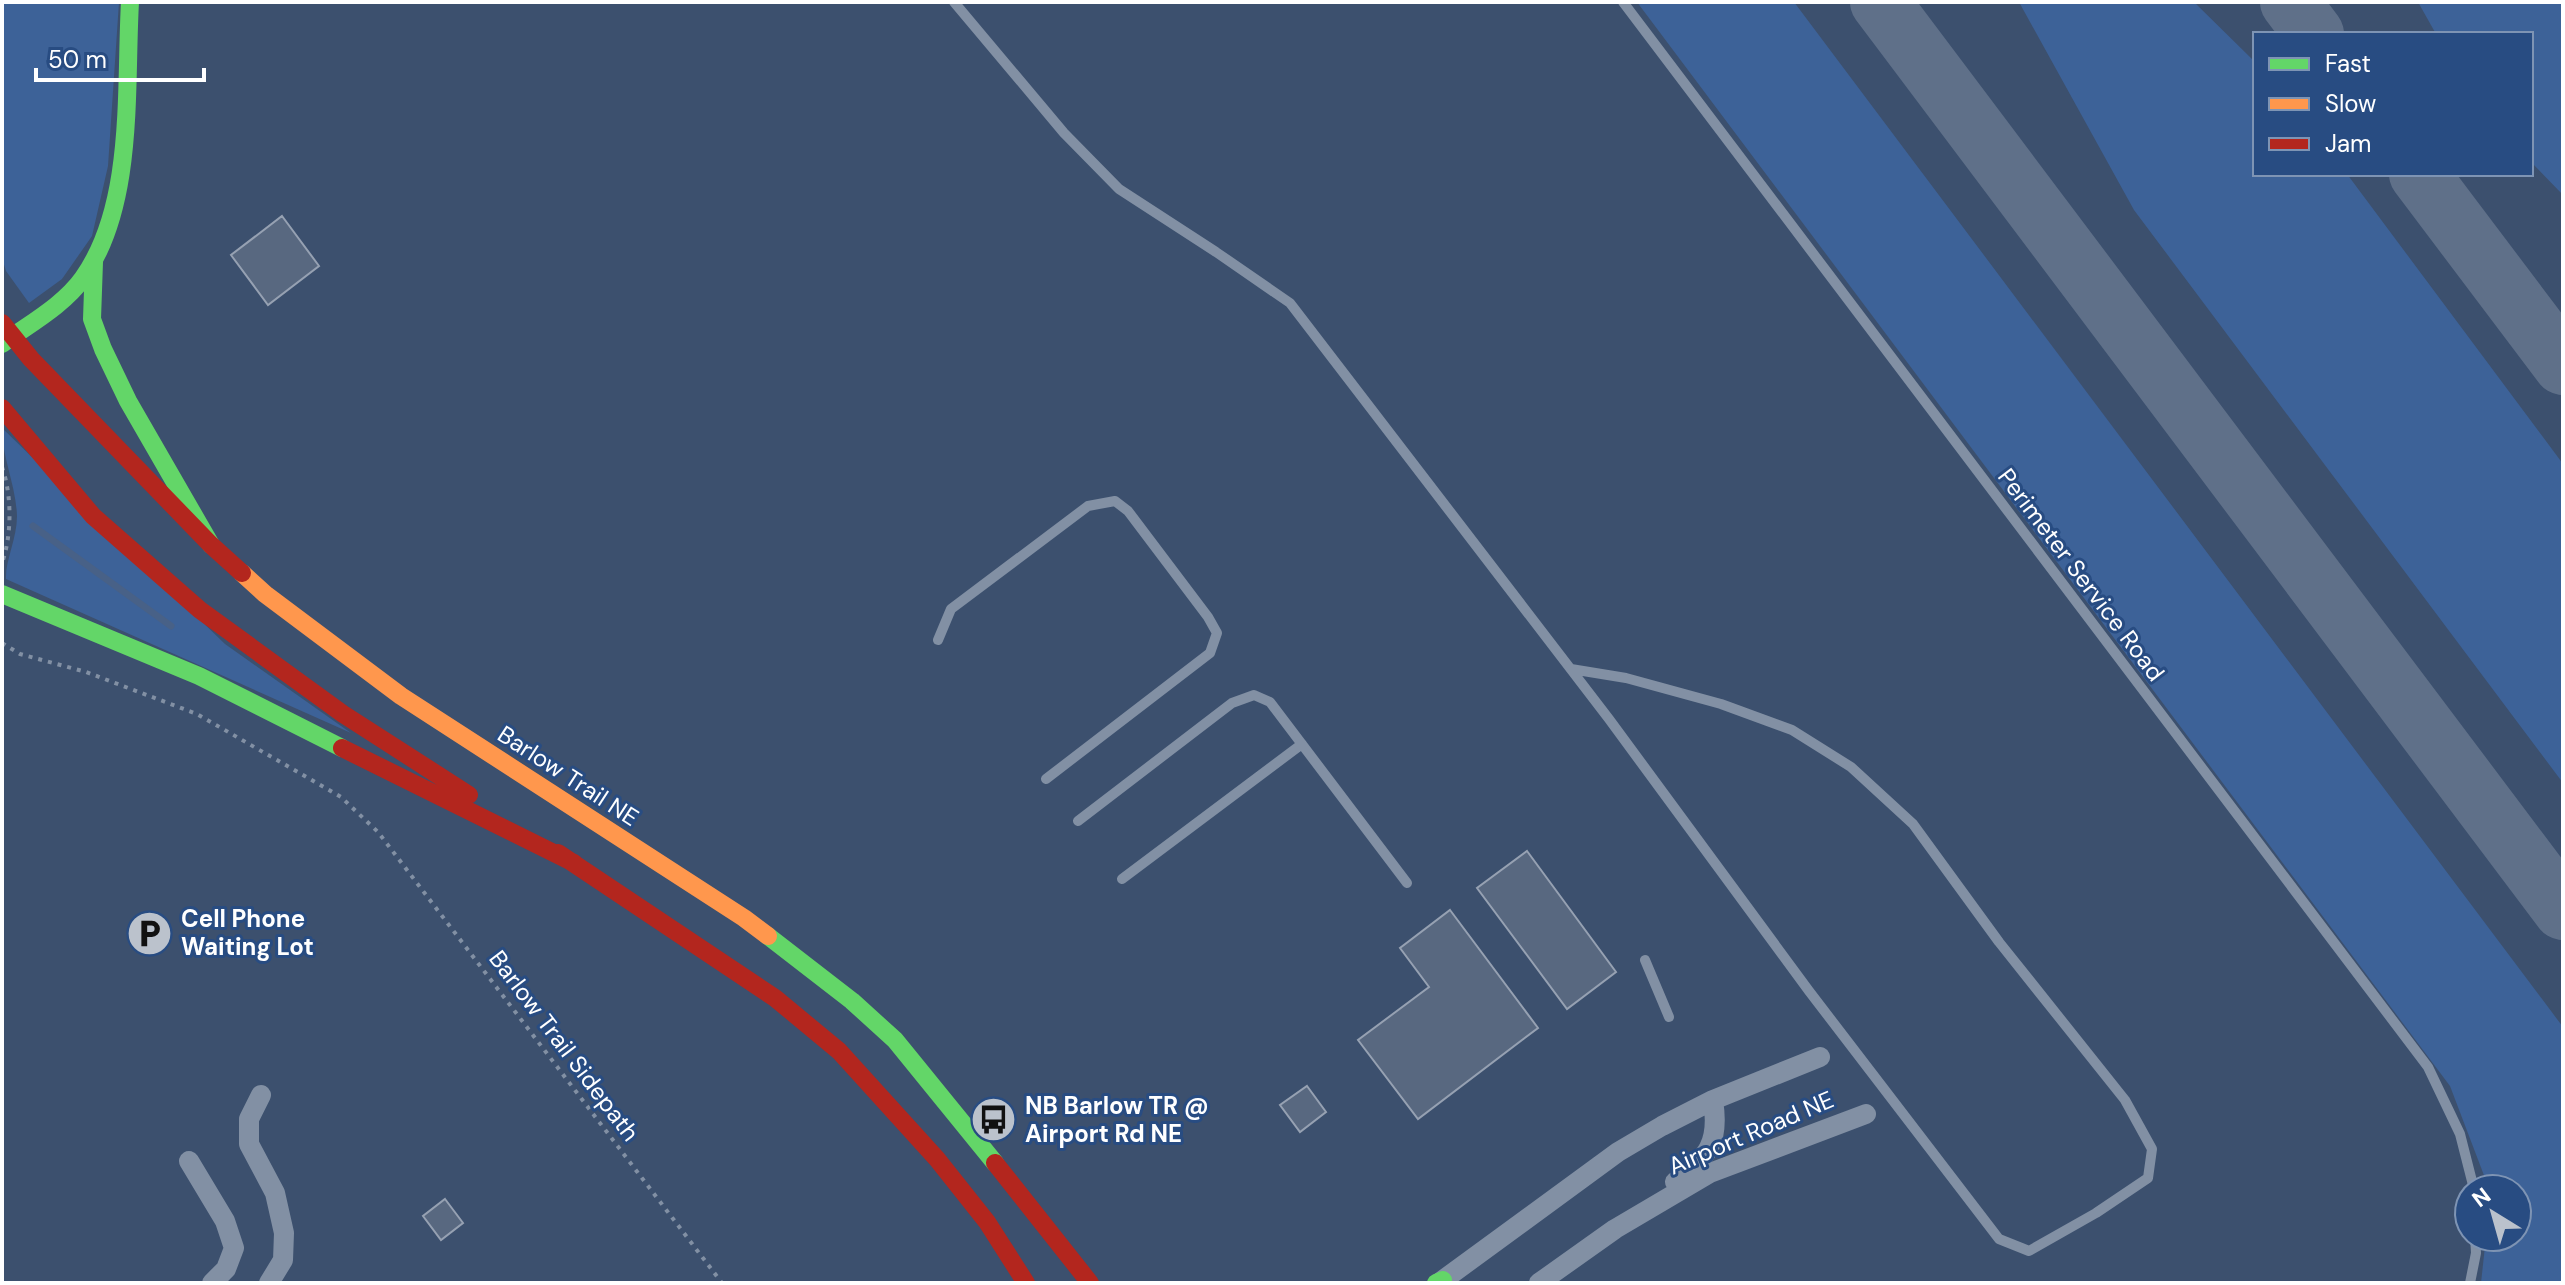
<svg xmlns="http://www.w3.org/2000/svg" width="2565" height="1285" font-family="'DM Sans',sans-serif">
<rect width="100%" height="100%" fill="#3c506e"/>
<path fill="#3d6298" d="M 2,2 L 119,2 L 108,166 L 92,236 L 62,279 L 29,303 L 6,271 L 2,258 Z
M 1637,2 L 1794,2 L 2563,1027 L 2563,1283 L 2481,1283 L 2486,1237 L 2517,1237 L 2517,1189 L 2486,1189 L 2485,1178 L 2450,1086 Z
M 2019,2 L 2194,2 L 2255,62 L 2255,174 L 2347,174 L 2563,464 L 2563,783 L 2134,210 Z
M 2418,2 L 2563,2 L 2563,195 L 2531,162 L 2531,34 L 2436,34 Z
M 2,428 L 225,644 L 351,733 L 6,579 C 5,561 17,539 17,516 C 16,485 2,458 2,428 Z"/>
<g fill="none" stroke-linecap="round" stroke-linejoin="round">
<path stroke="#486187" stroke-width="7" d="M 33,526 L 171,626"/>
<path stroke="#5f7089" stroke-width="60" d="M 1880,2 L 2563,910
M 2290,2 L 2314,34
M 2419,174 L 2563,365"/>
</g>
<path fill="#586880" stroke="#96a1b2" stroke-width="2" d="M 282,216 L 319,266 L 268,305 L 231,255 Z
M 1527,851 L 1616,972 L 1567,1009 L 1477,888 Z
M 1450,910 L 1538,1028 L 1418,1119 L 1358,1040 L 1429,987 L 1400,948 Z
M 1307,1086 L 1326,1112 L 1300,1132 L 1280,1105 Z
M 445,1199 L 463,1223 L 441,1240 L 423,1216 Z"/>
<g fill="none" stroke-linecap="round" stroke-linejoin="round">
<path stroke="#8290a4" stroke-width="4" stroke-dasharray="4 6" stroke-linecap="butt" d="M 2,467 C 12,495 12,535 2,563
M 2,643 L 20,654 L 86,672 L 197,714 L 341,797 L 378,832 L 722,1283"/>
<path stroke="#8290a4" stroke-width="10" d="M 954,2 L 1064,133 L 1119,189 L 1216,252 L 1290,303 L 1609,719 L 1809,991 L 1999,1239 L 2029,1251 L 2096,1213 L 2148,1178 L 2152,1149 L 2125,1100 L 1999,942 L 1913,824 L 1851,767 L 1792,730 L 1721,704 L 1626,678 L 1571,669
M 1623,2 L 2428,1067 L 2460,1134 L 2474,1189
M 938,640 L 951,609 L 1088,506 L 1115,501 L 1128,511 L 1208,617 L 1217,633 L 1210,653 L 1046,779
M 1078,821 L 1232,703 L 1254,695 L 1270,702 L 1407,883
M 1122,879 L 1302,744
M 1645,960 L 1669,1017
M 2470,1283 L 2476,1253 L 2475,1237"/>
<path stroke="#8290a4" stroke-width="20" d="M 261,1095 L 249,1119 L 249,1144 L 275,1193 L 284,1233 L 283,1260 L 269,1283
M 189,1161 L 225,1221 L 234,1248 L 226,1269 L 212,1283
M 1675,1182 C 1708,1157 1720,1143 1713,1100
M 1439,1283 L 1618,1152 L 1662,1126 L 1713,1100 L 1820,1057
M 1539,1283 L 1615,1229 L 1710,1173 L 1866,1114"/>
<path stroke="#63d668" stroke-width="18" d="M 94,262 L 92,319 L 103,349 L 128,401 L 211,545
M 2,344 C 29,324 63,306 83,278 C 135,204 125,89 130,2
M 2,594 L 199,676 L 342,748
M 768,936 L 852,1001 L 895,1040 L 995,1163
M 1436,1283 L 1443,1280"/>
<path stroke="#ff974d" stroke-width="18" d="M 242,573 L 265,594 L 401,696 L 744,918 L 768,936"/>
<path stroke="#b3261e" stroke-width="18" d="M 2,323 L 31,359 L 211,545 L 242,573
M 2,408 L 93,516 L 200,610 L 343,714 L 469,795
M 342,748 L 574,863
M 558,853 L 775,998 L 839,1051 L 937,1159 L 987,1222 L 1026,1283
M 995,1163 L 1090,1283"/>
</g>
<defs>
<symbol id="parking-disc" viewBox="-11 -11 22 22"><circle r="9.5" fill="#bbc2cc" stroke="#284c82"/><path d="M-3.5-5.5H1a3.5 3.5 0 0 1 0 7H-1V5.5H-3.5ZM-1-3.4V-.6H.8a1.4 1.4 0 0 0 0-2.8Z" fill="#111"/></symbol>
<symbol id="bus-disc" viewBox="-11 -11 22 22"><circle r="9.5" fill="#bbc2cc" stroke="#284c82"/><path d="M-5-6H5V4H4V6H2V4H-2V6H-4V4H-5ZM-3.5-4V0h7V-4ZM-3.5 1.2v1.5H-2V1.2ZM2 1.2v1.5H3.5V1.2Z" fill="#111"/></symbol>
</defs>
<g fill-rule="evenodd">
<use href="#parking-disc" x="124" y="908" width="51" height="51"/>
<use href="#bus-disc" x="968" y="1094" width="51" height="51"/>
</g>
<g text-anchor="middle" stroke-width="6" stroke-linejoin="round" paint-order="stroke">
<g font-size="24" fill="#fff" stroke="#284c82">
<text transform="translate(2081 575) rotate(53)" y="8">Perimeter Service Road</text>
<text transform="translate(568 776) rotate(33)" y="8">Barlow Trail NE</text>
<text transform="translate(564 1046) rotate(53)" y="8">Barlow Trail Sidepath</text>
<text transform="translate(1751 1133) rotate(-23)" y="8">Airport Road NE</text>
</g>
<g font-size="24" font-weight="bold" fill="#fff" stroke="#284c82" text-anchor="start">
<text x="181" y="927">Cell Phone<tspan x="181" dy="28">Waiting Lot</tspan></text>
<text x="1025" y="1114">NB Barlow TR @<tspan x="1025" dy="28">Airport Rd NE</tspan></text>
</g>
</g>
<rect width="2565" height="1285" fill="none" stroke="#ffffff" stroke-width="8"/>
<rect x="2253" y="32" width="280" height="144" fill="#284c82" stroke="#7e94b4" stroke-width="2"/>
<rect x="2269" y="58" width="40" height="12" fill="#63d668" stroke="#7e94b4" stroke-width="2"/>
<text x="2325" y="72" font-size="24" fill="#ffffff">Fast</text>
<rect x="2269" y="98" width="40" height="12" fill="#ff974d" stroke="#7e94b4" stroke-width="2"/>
<text x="2325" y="112" font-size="24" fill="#ffffff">Slow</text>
<rect x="2269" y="138" width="40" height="12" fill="#b3261e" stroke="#7e94b4" stroke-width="2"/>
<text x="2325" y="152" font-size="24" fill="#ffffff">Jam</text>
<g transform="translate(2493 1213) rotate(323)"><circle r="38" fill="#284c82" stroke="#7e94b4" stroke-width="2"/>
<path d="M0-6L14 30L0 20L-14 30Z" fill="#bbc2cc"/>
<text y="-12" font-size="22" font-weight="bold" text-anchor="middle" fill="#ffffff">N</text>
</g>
<path d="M36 68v12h168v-12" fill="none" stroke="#ffffff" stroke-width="4"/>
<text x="48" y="68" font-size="24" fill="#ffffff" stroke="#284c82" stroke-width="6" paint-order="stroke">50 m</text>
</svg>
